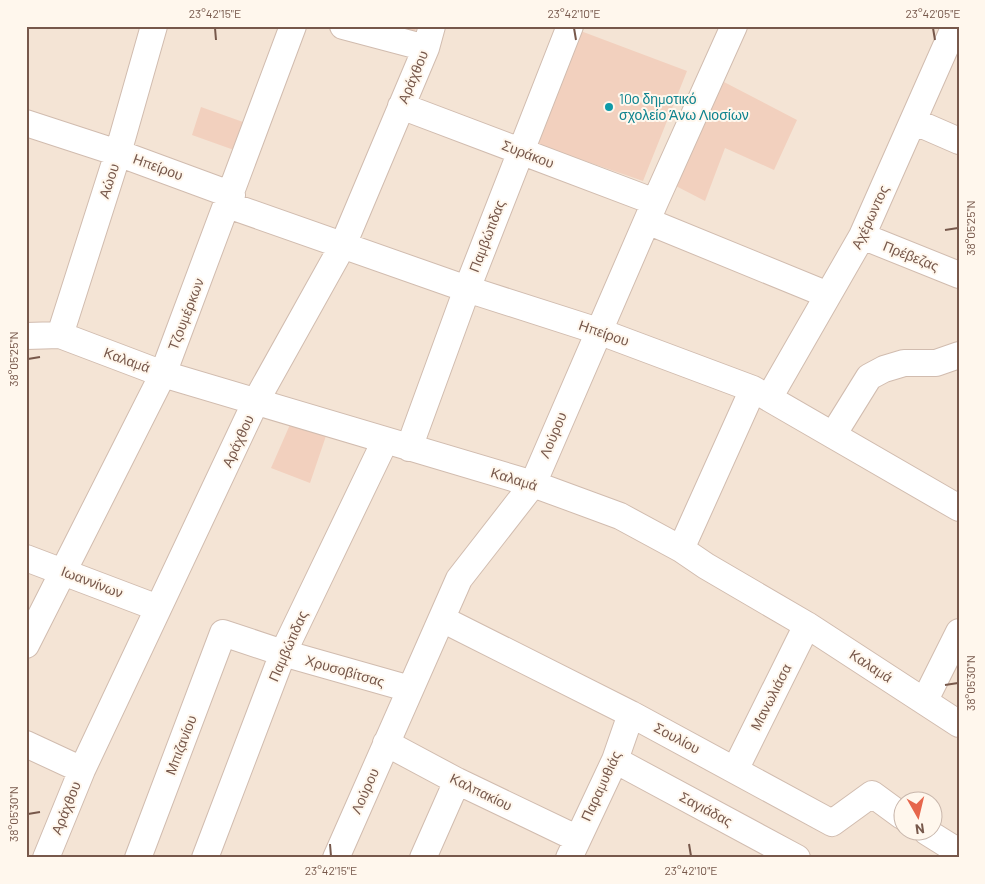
<svg xmlns="http://www.w3.org/2000/svg" width="985" height="884" font-family="Barlow,sans-serif">
<rect width="100%" height="100%" fill="#fcf3e7"/>
<path fill="#f4e4d5" fill-rule="evenodd" d="M 26,26 L 959,26 L 959,858 L 26,858 ZM 902,802 L 932,802 L 932,832 L 902,832 Z"/>
<path fill="#f2d0be" d="M 387,26 L 417,26 L 414,34 Z
M 578,30 L 687,71 L 643,181 L 530,142 Z
M 724,82 L 797,120 L 774,170 L 725,148 L 705,201 L 674,185 Z
M 201,107 L 243,122 L 234,150 L 192,135 Z
M 292,420 L 327,433 L 310,483 L 271,468 Z"/>
<g fill="none" stroke-linecap="round" stroke-linejoin="round">
<defs>
<path id="minor" d="M 343,26 L 426,48
M 401,106 L 655,202
M 913,121 L 959,141
M 26,123 L 118,153 L 232,195
M 228,205 L 467,289 L 598,331 L 753,389 L 959,508
M 647,221 L 828,295
M 862,236 L 959,275
M 60,335 L 118,153 L 154,26
M 26,336 L 60,335 L 163,374 L 533,484 L 620,516 L 681,549 L 706,566 L 807,625 L 959,724
M 769,398 L 862,236 L 954,28
M 833,435 L 869,377 L 884,369 L 904,363 L 936,363 L 959,355
M 409,448 L 467,289 L 570,26
M 681,549 L 753,389
M 26,558 L 158,608
M 442,619 L 631,714 L 832,823 L 872,794 L 902,816
M 26,645 L 163,374 L 293,26
M 925,700 L 959,632
M 386,743 L 457,781 L 576,838
M 26,744 L 82,770
M 615,760 L 797,858
M 735,770 L 807,625
M 927,832 L 959,852
M 46,858 L 82,770 L 256,401 L 343,245 L 426,48 L 432,26
M 138,858 L 223,633 L 283,653 L 410,689
M 205,858 L 283,653 L 385,441
M 336,858 L 459,579 L 533,484 L 655,202 L 734,26
M 423,858 L 457,781
M 569,858 L 615,760 L 631,714"/>
</defs>
<use href="#minor" stroke="#d1bcaf" stroke-width="28"/>
<use href="#minor" stroke="#fff" stroke-width="26"/>
</g>
<path fill="none" stroke="#77584b" stroke-width="2" d="M 215,28 L 216,40M 574,28 L 576,40M 933,28 L 935,40M 945,230 L 958,228M 28,359 L 40,357M 945,685 L 958,683M 28,814 L 40,812M 330,844 L 331,856M 689,844 L 691,856"/>
<circle fill="#0f9aa8" stroke="#fff7ed" stroke-width="2" cx="609" cy="107" r="5"/>
<g text-anchor="middle" stroke-width="4" stroke-linejoin="round" paint-order="stroke">
<g font-size="14" fill="#77584b" stroke="#fff7ed">
<text transform="translate(413 77) rotate(-67)" y="5">Αράχθου</text>
<text transform="translate(528 154) rotate(21)" y="5">Συράκου</text>
<text transform="translate(158 167) rotate(20)" y="5">Ηπείρου</text>
<text transform="translate(109 181) rotate(-72)" y="5">Αώου</text>
<text transform="translate(870 217) rotate(-65)" y="5">Αχέρωντος</text>
<text transform="translate(487 236) rotate(-69)" y="5">Παμβώτιδας</text>
<text transform="translate(911 256) rotate(22)" y="5">Πρέβεζας</text>
<text transform="translate(186 314) rotate(-69)" y="5">Τζουμέρκων</text>
<text transform="translate(604 333) rotate(19)" y="5">Ηπείρου</text>
<text transform="translate(127 360) rotate(20)" y="5">Καλαμά</text>
<text transform="translate(553 435) rotate(-67)" y="5">Λούρου</text>
<text transform="translate(238 441) rotate(-65)" y="5">Αράχθου</text>
<text transform="translate(514 479) rotate(17)" y="5">Καλαμά</text>
<text transform="translate(92 582) rotate(21)" y="5">Ιωαννίνων</text>
<text transform="translate(288 646) rotate(-66)" y="5">Παμβώτιδας</text>
<text transform="translate(871 666) rotate(33)" y="5">Καλαμά</text>
<text transform="translate(345 671) rotate(16)" y="5">Χρυσοβίτσας</text>
<text transform="translate(771 697) rotate(-63)" y="5">Μανωλιάσα</text>
<text transform="translate(677 738) rotate(28)" y="5">Σουλίου</text>
<text transform="translate(181 745) rotate(-69)" y="5">Μπιζανίου</text>
<text transform="translate(601 786) rotate(-65)" y="5">Παραμυθιάς</text>
<text transform="translate(365 791) rotate(-66)" y="5">Λούρου</text>
<text transform="translate(481 792) rotate(26)" y="5">Καλπακίου</text>
<text transform="translate(66 808) rotate(-68)" y="5">Αράχθου</text>
<text transform="translate(706 809) rotate(28)" y="5">Σαγιάδας</text>
</g>
<g font-size="14" fill="#0d838f" stroke="#fff7ed" text-anchor="start">
<text x="619" y="104">10ο δημοτικό<tspan x="619" dy="16">σχολείο Άνω Λιοσίων</tspan></text>
</g>
</g>
<rect width="985" height="884" fill="none" stroke="#fff7ed" stroke-width="55"/>
<g transform="translate(918 816) rotate(172)"><circle r="24" fill="#fff7ed" stroke="#c9b7ac"/>
<path d="M0-4L9 19L0 12L-9 19Z" fill="#e6664c"/>
<text y="-8" font-size="14" font-weight="bold" text-anchor="middle" fill="#77584b">N</text>
</g>
<rect x="28" y="28" width="930" height="828" fill="none" stroke="#77584b" stroke-width="2"/>
<g font-size="12" text-anchor="middle" fill="#77584b">
<text x="215" y="18">23°42'15"E</text>
<text x="574" y="18">23°42'10"E</text>
<text x="933" y="18">23°42'05"E</text>
<text transform="translate(971 228) rotate(-90)" y="4">38°05'25"N</text>
<text transform="translate(14 359) rotate(-90)" y="4">38°05'25"N</text>
<text transform="translate(971 683) rotate(-90)" y="4">38°05'30"N</text>
<text transform="translate(14 814) rotate(-90)" y="4">38°05'30"N</text>
<text x="331" y="875">23°42'15"E</text>
<text x="691" y="875">23°42'10"E</text>
</g>
</svg>
